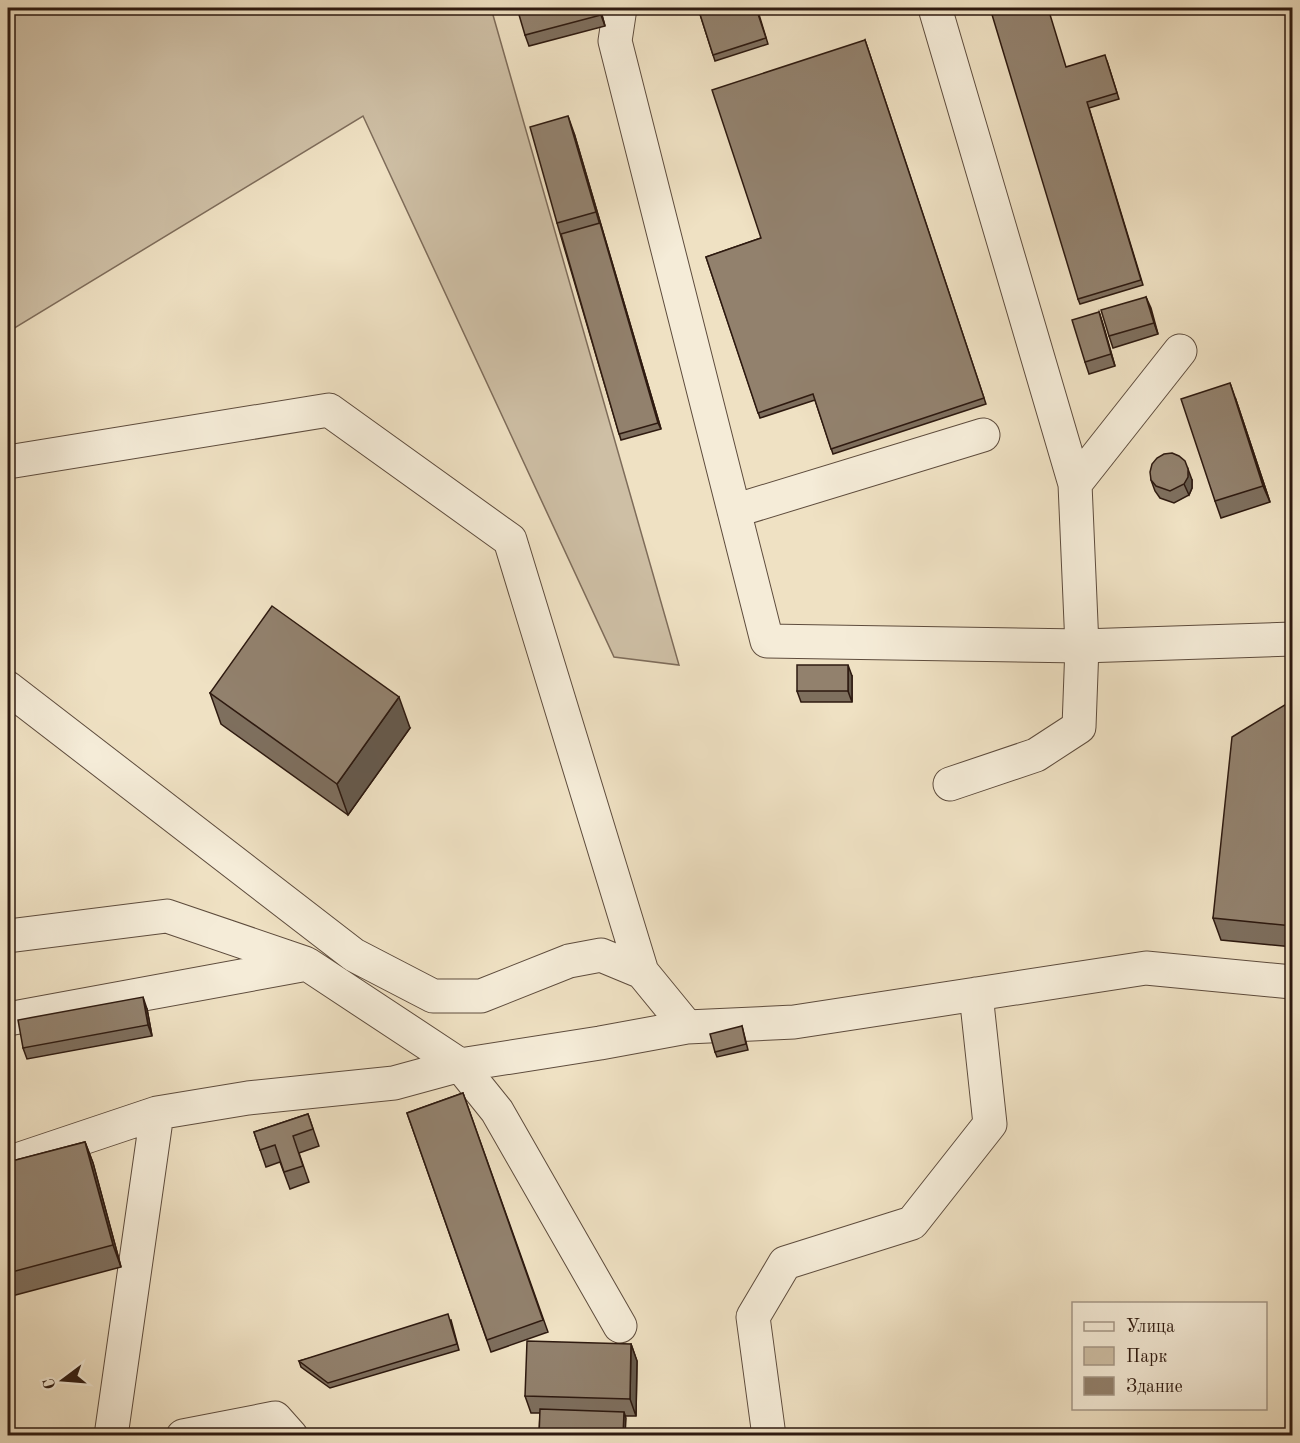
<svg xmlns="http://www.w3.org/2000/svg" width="1300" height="1443" font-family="'Old Standard TT',serif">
<rect width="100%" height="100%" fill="#efe1c3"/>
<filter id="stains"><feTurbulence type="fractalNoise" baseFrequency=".00333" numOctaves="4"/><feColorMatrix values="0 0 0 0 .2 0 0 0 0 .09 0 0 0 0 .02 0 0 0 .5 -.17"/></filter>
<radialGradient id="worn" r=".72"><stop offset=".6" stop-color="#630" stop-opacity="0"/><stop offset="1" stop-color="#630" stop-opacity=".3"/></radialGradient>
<path fill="#cebfa5" stroke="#7e6c5a" stroke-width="1.5" d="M 8,8 L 491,8 L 679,665 L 614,657 L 363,116 L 8,332 Z"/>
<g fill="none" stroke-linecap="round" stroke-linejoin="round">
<defs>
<path id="minor" d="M 620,8 L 615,41 L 767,641 L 1082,646 L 1292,639
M 935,8 L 1075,484 L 1082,646 L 1079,727 L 1036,755 L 950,784
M 8,462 L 329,410 L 510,540 L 642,972 L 687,1027
M 1075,484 L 1180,351
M 734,511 L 983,435
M 8,688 L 354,955 L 433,996 L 481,996 L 569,961 L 601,955 L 642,972
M 8,936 L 167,916 L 305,963
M 8,1019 L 307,964 L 460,1065 L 497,1111 L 620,1326
M 8,1163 L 157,1113 L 248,1098 L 394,1083 L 460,1065 L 600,1043 L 687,1027 L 794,1022 L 1146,968 L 1292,982
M 111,1436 L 157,1113
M 183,1436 L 275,1418 L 291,1436
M 769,1436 L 753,1317 L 785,1263 L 912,1223 L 990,1124 L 976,994"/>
</defs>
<use href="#minor" stroke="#5e4c3d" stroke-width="35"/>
<use href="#minor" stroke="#f5ecd8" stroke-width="33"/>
</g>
<path fill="#7e6f5e" stroke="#2e1a10" stroke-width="1.5" d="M 600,8 L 605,26 L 529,46 L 525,35 Z
M 698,8 L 757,8 L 768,44 L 715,61 Z
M 865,40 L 986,404 L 833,454 L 815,400 L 760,418 L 706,257 L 761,238 Z
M 1107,61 L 1119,99 L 1089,108 L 1143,285 L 1080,304 L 1078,299 L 1066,67 Z
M 574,133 L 661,429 L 621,440 L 557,223 Z
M 1146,297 L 1158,334 L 1113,348 L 1109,336 Z
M 1099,312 L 1115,366 L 1089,374 L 1085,362 Z
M 1236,400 L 1270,502 L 1221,518 L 1215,501 Z
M 1151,480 L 1192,480 L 1192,488 L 1189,495 L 1174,503 L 1160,498 L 1155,491 Z
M 852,676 L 852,702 L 801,702 L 797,691 Z
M 210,693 L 410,728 L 348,815 L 221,724 Z
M 1293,700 L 1293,947 L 1221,940 L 1213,918 Z
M 147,1009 L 152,1036 L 27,1059 L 23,1048 Z
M 742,1026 L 748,1050 L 717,1057 L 715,1052 Z
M 463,1093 L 548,1332 L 491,1352 L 407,1113 Z
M 308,1114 L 319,1146 L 299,1153 L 309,1182 L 290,1189 L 280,1162 L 266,1167 L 254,1132 Z
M 85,1142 L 93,1163 L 121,1267 L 8,1297 L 8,1162 Z
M 451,1320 L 459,1350 L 330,1388 L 301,1367 L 299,1361 Z
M 631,1344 L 637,1361 L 636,1416 L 625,1416 L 625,1436 L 539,1436 L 540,1413 L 531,1413 L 525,1396 Z"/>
<path fill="#665a4c" stroke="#2e1a10" stroke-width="1.5" d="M 599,8 L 600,8 L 605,26 L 601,15 Z
M 568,116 L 574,133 L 661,429 L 658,423 Z
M 1146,297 L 1151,308 L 1158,334 L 1154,323 Z
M 1099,312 L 1103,324 L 1115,366 L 1111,354 Z
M 1230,383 L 1236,400 L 1270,502 L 1263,486 Z
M 1188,469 L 1192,480 L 1192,488 L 1189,495 L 1184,484 Z
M 848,665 L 852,676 L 852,702 L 848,691 Z
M 399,697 L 410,728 L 348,815 L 337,784 Z
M 143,997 L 147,1009 L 152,1036 L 148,1025 Z
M 85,1142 L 93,1163 L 121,1267 L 113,1245 Z
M 631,1344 L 637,1361 L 636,1416 L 630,1399 Z
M 624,1412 L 626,1418 L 625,1436 L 623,1436 Z"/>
<path fill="#92816d" stroke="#2e1a10" stroke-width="1.5" d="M 517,8 L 599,8 L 601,15 L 525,35 Z
M 698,8 L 756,8 L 766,38 L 713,55 Z
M 990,8 L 1048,8 L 1066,67 L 1105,55 L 1117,93 L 1087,102 L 1141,280 L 1078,299 Z
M 865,40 L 984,398 L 831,449 L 813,394 L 758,413 L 706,257 L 761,238 L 712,90 Z
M 568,116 L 596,212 L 557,223 L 530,127 Z
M 600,223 L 658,423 L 619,434 L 561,234 Z
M 1146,297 L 1154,323 L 1109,336 L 1101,310 Z
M 1099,312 L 1111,354 L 1085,362 L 1072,320 Z
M 1230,383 L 1263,486 L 1215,501 L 1181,399 Z
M 1172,453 L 1179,456 L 1185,461 L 1188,469 L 1188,477 L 1184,484 L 1170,491 L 1156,486 L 1151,480 L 1150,472 L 1152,464 L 1157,458 L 1164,454 Z
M 272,606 L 399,697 L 337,784 L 210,693 Z
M 797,665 L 848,665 L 848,691 L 797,691 Z
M 1293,700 L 1293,926 L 1213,918 L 1232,737 Z
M 143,997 L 148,1025 L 23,1048 L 18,1020 Z
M 742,1026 L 746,1044 L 715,1052 L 710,1034 Z
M 463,1093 L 543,1320 L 487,1340 L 407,1113 Z
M 308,1114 L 313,1129 L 293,1136 L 303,1166 L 284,1172 L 275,1145 L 260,1150 L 254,1132 Z
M 85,1142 L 113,1245 L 8,1273 L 8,1162 Z
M 448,1314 L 457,1344 L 328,1383 L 299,1361 Z
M 527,1341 L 631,1344 L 630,1399 L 525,1396 Z
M 540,1409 L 624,1412 L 623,1436 L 539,1436 Z"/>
<rect width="1300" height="1443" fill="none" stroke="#efe1c3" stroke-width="30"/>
<rect x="9" y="9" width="1282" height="1425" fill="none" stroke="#2e1a10" stroke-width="3"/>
<rect x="15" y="15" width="1270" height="1413" fill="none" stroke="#2e1a10" stroke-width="1.5"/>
<rect x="1072" y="1302" width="195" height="108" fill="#f5ecd8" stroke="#a59888" stroke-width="1.5"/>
<rect x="1084" y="1322" width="30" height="9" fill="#f5ecd8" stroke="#a59888" stroke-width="1.5"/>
<text x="1126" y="1332" font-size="18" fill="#2e1a10">Улица</text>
<rect x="1084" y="1347" width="30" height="18" fill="#cebfa5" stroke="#a59888" stroke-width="1.5"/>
<text x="1126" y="1362" font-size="18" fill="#2e1a10">Парк</text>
<rect x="1084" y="1377" width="30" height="18" fill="#92816d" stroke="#a59888" stroke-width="1.5"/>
<text x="1126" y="1392" font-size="18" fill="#2e1a10">Здание</text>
<g transform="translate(63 1380) rotate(254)" stroke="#f5ecd8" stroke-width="4.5" paint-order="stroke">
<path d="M0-4.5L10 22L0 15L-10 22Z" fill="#2e1a10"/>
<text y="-9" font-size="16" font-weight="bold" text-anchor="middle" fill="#2e1a10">С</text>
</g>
<rect width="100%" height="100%" filter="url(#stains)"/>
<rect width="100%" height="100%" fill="url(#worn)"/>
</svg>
